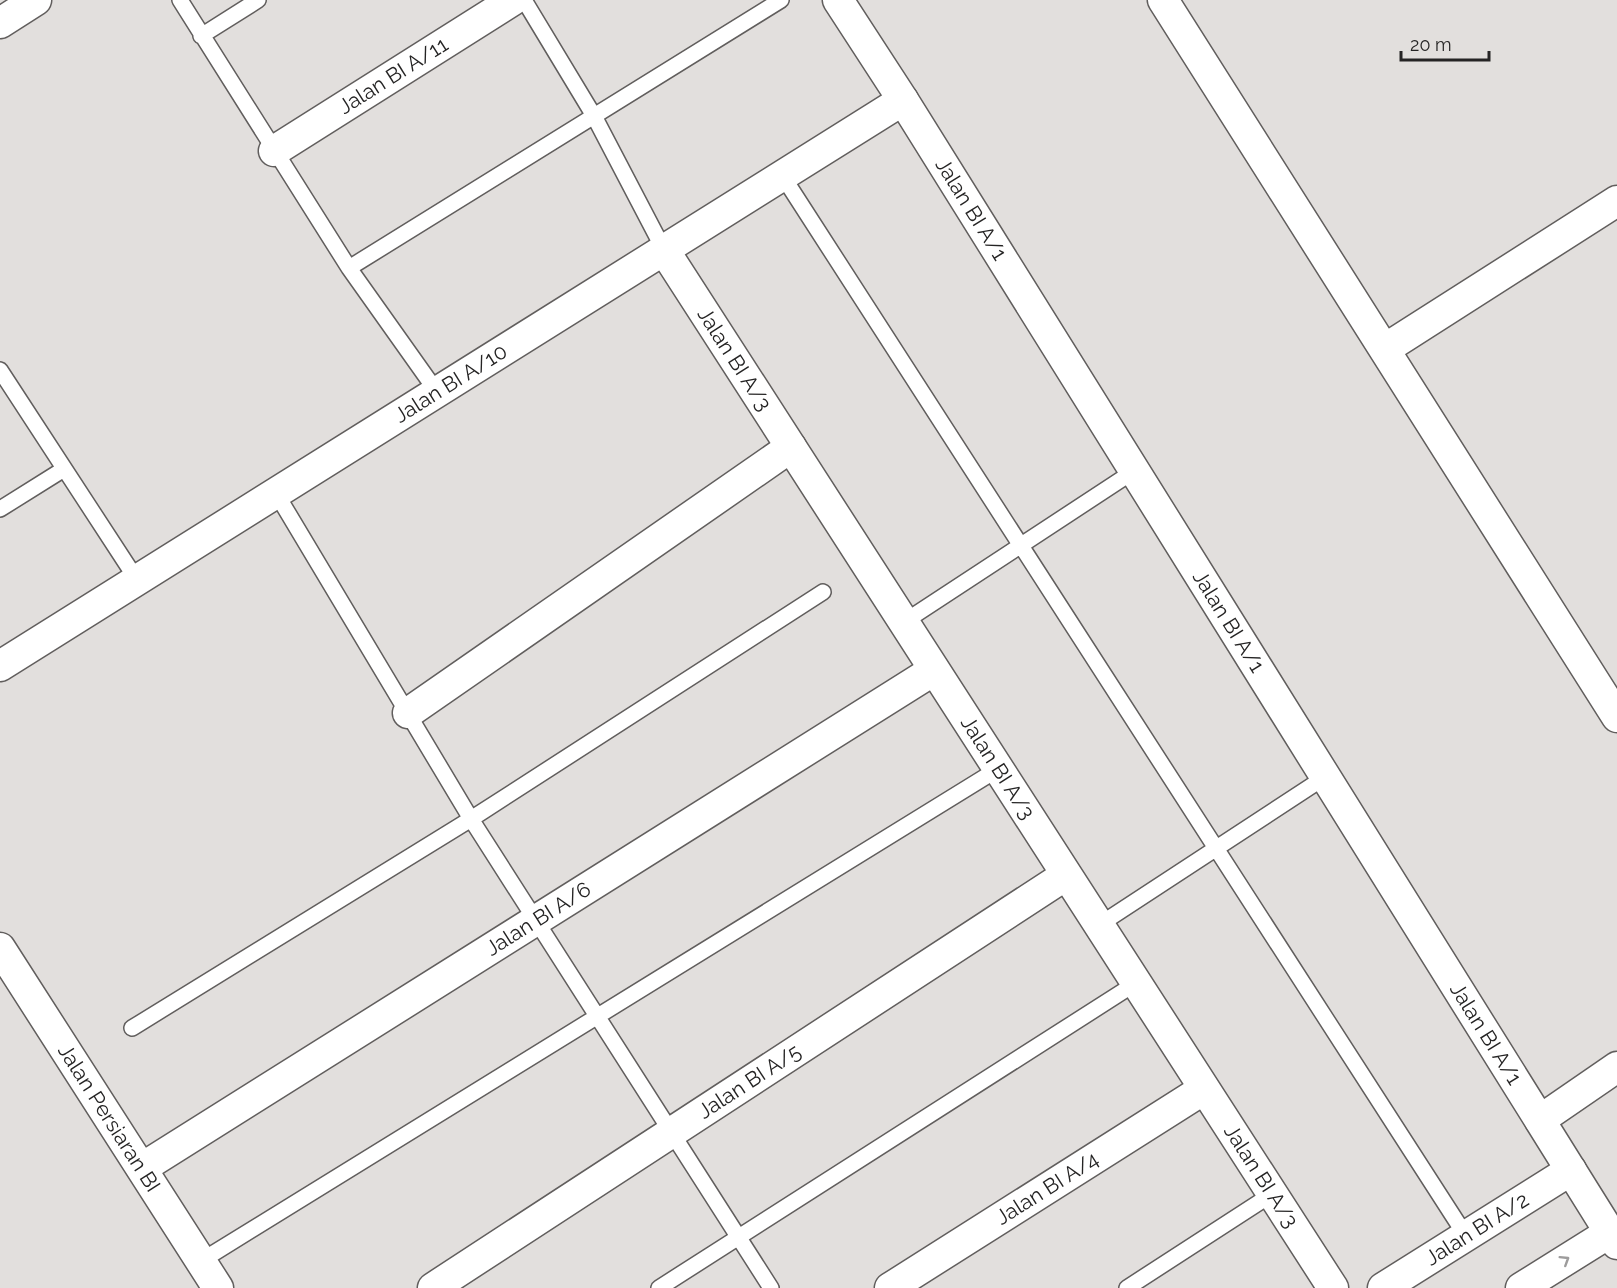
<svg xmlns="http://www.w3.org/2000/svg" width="1617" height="1288" font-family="Raleway,sans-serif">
<rect width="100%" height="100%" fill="#e2dfdd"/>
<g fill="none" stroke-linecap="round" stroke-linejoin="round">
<defs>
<path id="service" d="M 180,0 L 349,268 L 437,392
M 524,0 L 594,116 L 664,250
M 201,36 L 258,0
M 782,175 L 1466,1236
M 349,268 L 781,0
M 0,370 L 137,580
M 276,493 L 471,819 L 771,1288
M 0,509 L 64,469
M 904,622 L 1134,471
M 1099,925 L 1325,777
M 132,1028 L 471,819 L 823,592
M 201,1261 L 998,769
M 659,1288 L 1136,983
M 1127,1288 L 1272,1194"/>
<g id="minor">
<path id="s1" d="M 838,0 L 903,100 L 1617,1244"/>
<path d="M 1163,0 L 1617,717"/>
<path d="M 0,23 L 36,0"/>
<path id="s2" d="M 274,151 L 513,0"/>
<path id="s3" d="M 664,250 L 1333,1288"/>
<path d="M 1385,349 L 1617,201"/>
<path id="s4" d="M 0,666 L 903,100"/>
<path d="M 408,713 L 791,447"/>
<path id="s5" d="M 0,948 L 218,1288"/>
<path d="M 1540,1120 L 1617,1067"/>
<path id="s6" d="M 142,1168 L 934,670"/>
<path id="s7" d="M 433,1288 L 1066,875"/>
<path id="s8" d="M 890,1288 L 1204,1089"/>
<path id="s9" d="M 1383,1288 L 1571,1170"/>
<path d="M 1521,1288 L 1609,1233"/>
</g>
</defs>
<use href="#service" stroke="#615e5d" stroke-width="18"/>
<use href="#minor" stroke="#615e5d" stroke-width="33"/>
<use href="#service" stroke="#fff" stroke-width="15"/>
<use href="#minor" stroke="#fff" stroke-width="30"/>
</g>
<defs><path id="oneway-chevron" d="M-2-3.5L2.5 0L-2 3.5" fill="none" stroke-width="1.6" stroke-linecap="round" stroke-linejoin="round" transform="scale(1.5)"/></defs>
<use stroke="#9d9c9c" href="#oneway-chevron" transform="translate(1565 1260) rotate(-32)"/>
<g text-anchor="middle" stroke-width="6" stroke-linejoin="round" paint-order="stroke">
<g font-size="21" fill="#252424" stroke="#e2dfdd">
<text dy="7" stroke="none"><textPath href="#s2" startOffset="141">Jalan BI A/11</textPath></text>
<text dy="7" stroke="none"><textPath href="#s1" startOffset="248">Jalan BI A/1</textPath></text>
<text dy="7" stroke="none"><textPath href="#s3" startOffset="130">Jalan BI A/3</textPath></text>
<text dy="7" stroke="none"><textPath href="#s4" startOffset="532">Jalan BI A/10</textPath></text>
<text dy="7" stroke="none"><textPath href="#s1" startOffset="734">Jalan BI A/1</textPath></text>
<text dy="7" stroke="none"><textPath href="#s3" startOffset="616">Jalan BI A/3</textPath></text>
<text dy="7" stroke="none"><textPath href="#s6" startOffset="468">Jalan BI A/6</textPath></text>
<text dy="7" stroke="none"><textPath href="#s1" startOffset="1220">Jalan BI A/1</textPath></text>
<text dy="7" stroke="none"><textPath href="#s7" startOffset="378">Jalan BI A/5</textPath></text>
<text dy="7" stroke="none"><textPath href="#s5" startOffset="202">Jalan Persiaran BI</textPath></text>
<text dy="7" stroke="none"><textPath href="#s3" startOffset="1102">Jalan BI A/3</textPath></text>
<text dy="7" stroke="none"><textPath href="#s8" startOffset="186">Jalan BI A/4</textPath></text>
<text dy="7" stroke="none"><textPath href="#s9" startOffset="111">Jalan BI A/2</textPath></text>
</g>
</g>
<path d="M1401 51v9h88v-9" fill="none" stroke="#252424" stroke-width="3"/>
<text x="1410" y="51" font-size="18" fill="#252424" stroke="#e2dfdd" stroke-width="4.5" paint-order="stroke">20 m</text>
</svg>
